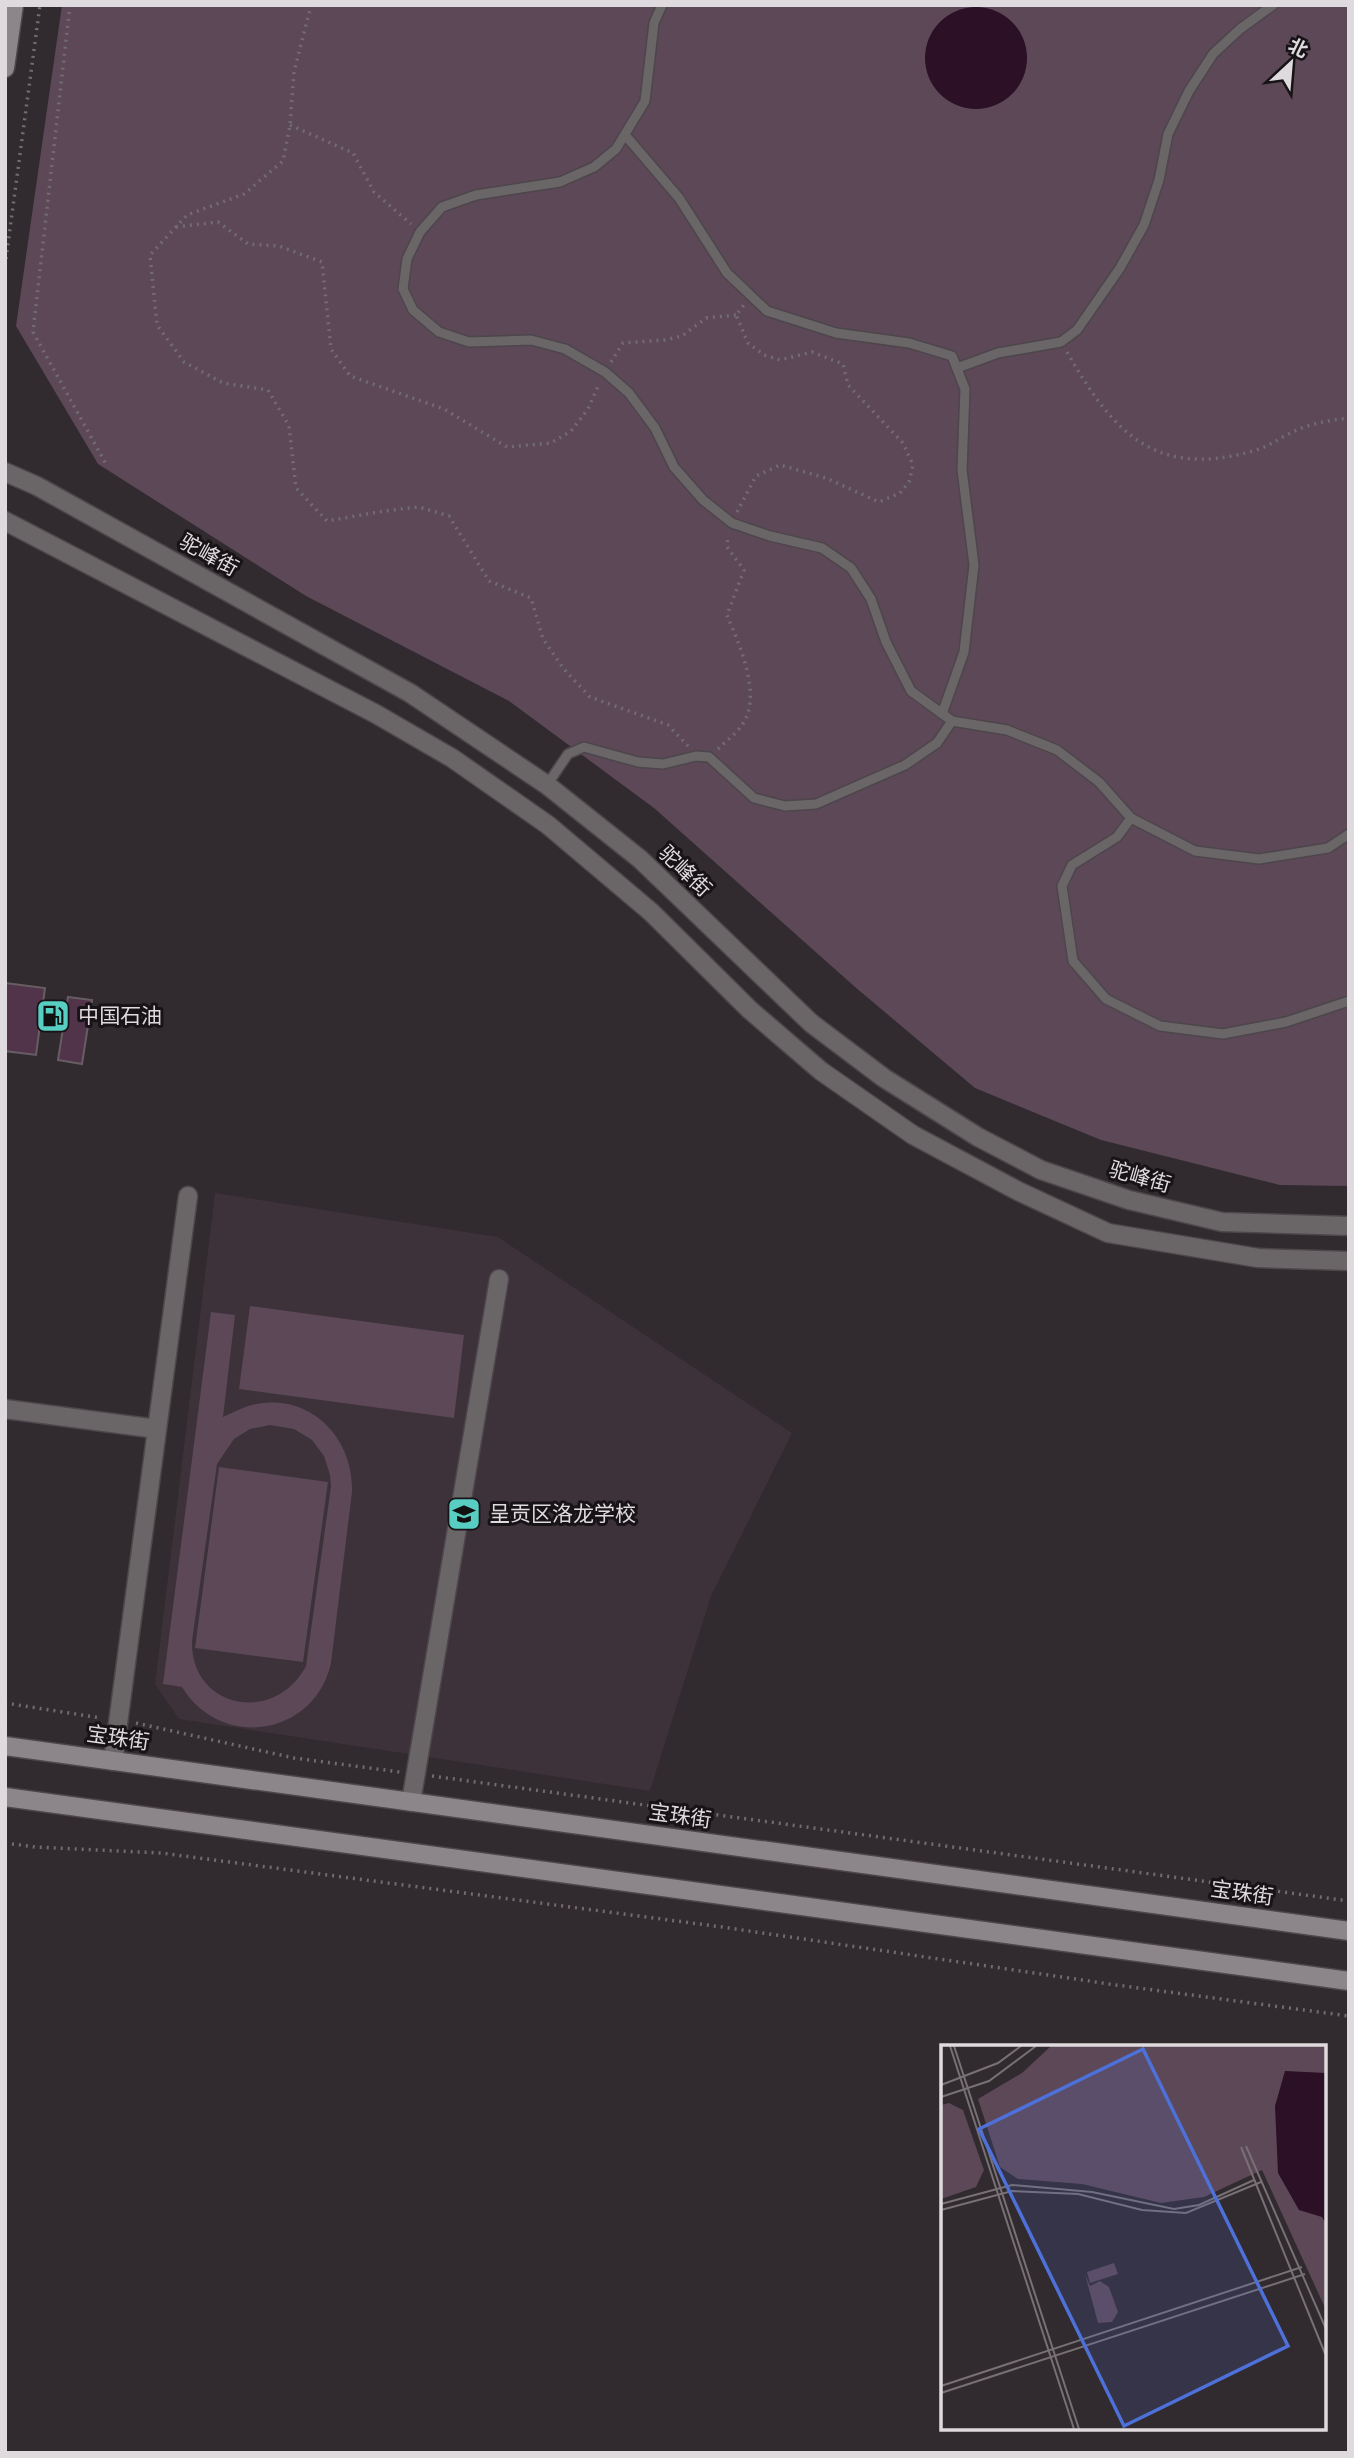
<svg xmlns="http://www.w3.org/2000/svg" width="1354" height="2458" font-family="'Sofia Sans Condensed','Noto Sans SC',sans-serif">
<rect width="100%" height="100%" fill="#312a2f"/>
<path fill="#3d313a" d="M 215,1193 L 498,1237 L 792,1433 L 711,1596 L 650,1791 L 179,1719 L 155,1684 Z"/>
<path fill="#5c4857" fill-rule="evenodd" d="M 62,5 L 1349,5 L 1349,1186 L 1280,1185 L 1101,1140 L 975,1088 L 855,987 L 654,808 L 509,701 L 306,596 L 98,464 L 16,326 Z
M 250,1306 L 464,1335 L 454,1418 L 239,1389 Z
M 211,1312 L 235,1315 L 223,1417 C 237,1411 249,1404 264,1403 C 316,1398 354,1442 352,1492 L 331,1663 C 315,1736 221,1751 182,1687 L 163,1684 ZM 270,1425 L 294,1429 L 312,1440 L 324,1456 L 330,1475 L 331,1486 L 306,1666 C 274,1726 190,1708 192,1641 L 217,1464 L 234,1439 L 250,1429 Z
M 219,1467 L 328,1482 L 303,1662 L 195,1648 Z"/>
<path fill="#2b1026" d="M925 58a51 51 0 1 1 102 0a51 51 0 1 1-102 0Z"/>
<path fill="#51334a" stroke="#665e64" stroke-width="2" d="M 5,983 L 45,988 L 36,1055 L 5,1051 Z
M 68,997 L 92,1000 L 82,1064 L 58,1060 Z"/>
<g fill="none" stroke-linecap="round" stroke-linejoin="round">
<defs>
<path id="service" d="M 662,5 L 654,23 L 645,101 L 616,149 L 594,167 L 560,182 L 476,195 L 442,207 L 420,232 L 407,259 L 403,289 L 413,310 L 439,332 L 469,342 L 531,340 L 565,349 L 605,372 L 629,393 L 655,428 L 674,467 L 703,500 L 732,523 L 770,536 L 822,548 L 851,568 L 871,599 L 886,642 L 911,691 L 952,721
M 626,136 L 679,198 L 727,273 L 767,311 L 836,333 L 909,343 L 952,356 L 965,389 L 962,470 L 974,565 L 964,652 L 942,714
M 957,368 L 998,353 L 1061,342 L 1077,330 L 1120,268 L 1144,225 L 1159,180 L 1168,134 L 1189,91 L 1213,54 L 1240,29 L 1273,5
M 547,785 L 568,754 L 584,747 L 638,762 L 663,764 L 696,756 L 709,757 L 754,798 L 785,806 L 816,804 L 905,765 L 937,743 L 952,721 L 1007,730 L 1057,750 L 1099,782 L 1131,818 L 1195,851 L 1259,859 L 1328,848 L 1349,834
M 1131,818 L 1117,837 L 1072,865 L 1062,886 L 1073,961 L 1106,999 L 1160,1026 L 1223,1034 L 1286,1022 L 1349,1001"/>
<path id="minor" d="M 5,1409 L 157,1429
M 113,1761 L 188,1196
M 411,1802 L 499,1279"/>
<path id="tertiary" d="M 5,472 L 37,486 L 410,693 L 547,785 L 640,859 L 811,1023 L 884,1078 L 978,1137 L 1041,1170 L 1129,1200 L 1222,1222 L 1349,1226
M 5,521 L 376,714 L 452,758 L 548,825 L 651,912 L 750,1010 L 821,1071 L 913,1135 L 1018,1191 L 1108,1233 L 1258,1258 L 1349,1261"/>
<path id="secondary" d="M 5,68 L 14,5
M 5,1746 L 1349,1931
M 5,1797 L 1349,1981"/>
</defs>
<use href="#service" stroke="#4d464b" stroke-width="12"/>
<use href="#minor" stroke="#4d464b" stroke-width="21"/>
<use href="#tertiary" stroke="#4d464b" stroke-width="21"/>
<use href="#secondary" stroke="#4d464b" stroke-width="21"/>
<path stroke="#726c70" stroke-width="3.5" stroke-dasharray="2 5" stroke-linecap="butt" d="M 70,5 L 33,332 L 106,464
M 313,5 L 309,13 L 294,72 L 290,125 L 283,161 L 244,194 L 187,215 L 150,255 L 157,325 L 184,362 L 223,383 L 268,390 L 289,426 L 296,488 L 327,521 L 384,511 L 419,507 L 449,516 L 489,581 L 531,598 L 543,639 L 563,668 L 590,697 L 668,725 L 688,746
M 290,125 L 353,153 L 374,192 L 411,224
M 176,227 L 218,222 L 248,244 L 279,246 L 322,262 L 331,349 L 350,376 L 444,409 L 507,447 L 551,443 L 571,431 L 588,409 L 599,384
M 5,266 L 40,5
M 1067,352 C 1113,432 1154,479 1253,451 C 1269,447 1282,436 1297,430 C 1313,423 1331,420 1349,418
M 611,362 L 623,343 L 665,340 L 682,336 L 706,318 L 736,315
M 737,512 L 756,476 L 780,465 L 826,478 L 879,502 L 900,493 L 909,482 L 913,465 L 903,443 L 848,385 L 843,364 L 812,352 L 780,360 L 764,355 L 748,343 L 736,315 L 744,305
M 718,749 C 726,741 736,734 742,725 C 763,696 739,644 727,615 L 744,570 L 727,547 L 728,536
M 5,1703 L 101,1718
M 136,1723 L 294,1758 L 400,1772
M 432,1776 L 1349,1901
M 5,1843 L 35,1847 L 161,1853 L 722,1927 L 1116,1985 L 1349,2016"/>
<use href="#service" stroke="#6a6668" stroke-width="9"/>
<use href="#minor" stroke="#6a6668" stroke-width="18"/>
<use href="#tertiary" stroke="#6a6668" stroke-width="18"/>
<use href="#secondary" stroke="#8c868a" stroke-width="18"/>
</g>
<defs>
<symbol id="fuel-square" viewBox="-11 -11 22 22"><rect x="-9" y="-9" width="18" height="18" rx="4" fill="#57cec1" stroke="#171316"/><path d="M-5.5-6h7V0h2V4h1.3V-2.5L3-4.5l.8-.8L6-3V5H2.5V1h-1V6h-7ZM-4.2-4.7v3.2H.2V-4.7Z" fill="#111"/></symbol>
<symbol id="school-square" viewBox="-11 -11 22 22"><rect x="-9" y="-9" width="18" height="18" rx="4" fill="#57cec1" stroke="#171316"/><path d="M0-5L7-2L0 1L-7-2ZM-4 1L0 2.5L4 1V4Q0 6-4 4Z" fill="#111"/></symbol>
</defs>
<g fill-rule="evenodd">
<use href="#fuel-square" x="34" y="997" width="38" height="38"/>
<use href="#school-square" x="445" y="1495" width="38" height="38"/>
</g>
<g text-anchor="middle" stroke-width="6" stroke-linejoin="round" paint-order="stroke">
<g font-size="21" fill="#dfdadd" stroke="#171316">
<text transform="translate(209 555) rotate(29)" y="7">驼峰街</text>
<text transform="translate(685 871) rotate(44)" y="7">驼峰街</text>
<text transform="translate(1140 1177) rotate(16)" y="7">驼峰街</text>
<text transform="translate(118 1738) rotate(8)" y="7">宝珠街</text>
<text transform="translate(680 1816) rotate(8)" y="7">宝珠街</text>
<text transform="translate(1242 1893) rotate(8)" y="7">宝珠街</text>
</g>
<g font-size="21" fill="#dfdadd" stroke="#171316" text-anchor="start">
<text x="78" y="1023">中国石油</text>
<text x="489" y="1521">呈贡区洛龙学校</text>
</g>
</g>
<g transform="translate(941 2045)">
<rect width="385" height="385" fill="#312a2f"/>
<path d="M 110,1 L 385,1 L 385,265 L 321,125 L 263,152 L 220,158 L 141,139 L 77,134 L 59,122 L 37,54 L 81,28 ZM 8,58 L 22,65 L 43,125 L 35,142 L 0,154 L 0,60 ZM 173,218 L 177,229 L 149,238 L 146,227 ZM 144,229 L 149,241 L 159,236 L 168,242 L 177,267 L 171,277 L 157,278 Z" fill="#5c4857"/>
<path d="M 344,26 L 385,28 L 385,179 L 381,172 L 358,165 L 337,128 L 334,61 Z" fill="#2b1026"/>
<path fill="none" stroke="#777075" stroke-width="2" d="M 9,1 L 133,384M 13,1 L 138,384M 0,40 L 57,18 L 80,1M 0,52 L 48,36 L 95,1M 305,101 L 385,284M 300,102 L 385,311M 0,159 L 71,140 L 151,147 L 233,164 L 258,160 L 313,135M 0,165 L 71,146 L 137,149 L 201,165 L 245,168 L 320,137M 0,341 L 361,222M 0,348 L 364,229"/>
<path fill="#4e71d9" fill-opacity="0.15" stroke="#4e71d9" stroke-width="3.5" d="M 202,4 L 347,301 L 183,381 L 38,84 Z"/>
<rect width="385" height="385" fill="none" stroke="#dfdadd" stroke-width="3.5"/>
</g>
<rect width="1354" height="2458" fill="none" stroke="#dfdadd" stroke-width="14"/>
<g transform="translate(1291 63) rotate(26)" stroke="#171316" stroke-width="5" paint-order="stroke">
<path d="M0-5L12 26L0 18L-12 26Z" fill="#dfdadd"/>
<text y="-10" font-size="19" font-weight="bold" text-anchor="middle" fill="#dfdadd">北</text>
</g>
</svg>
